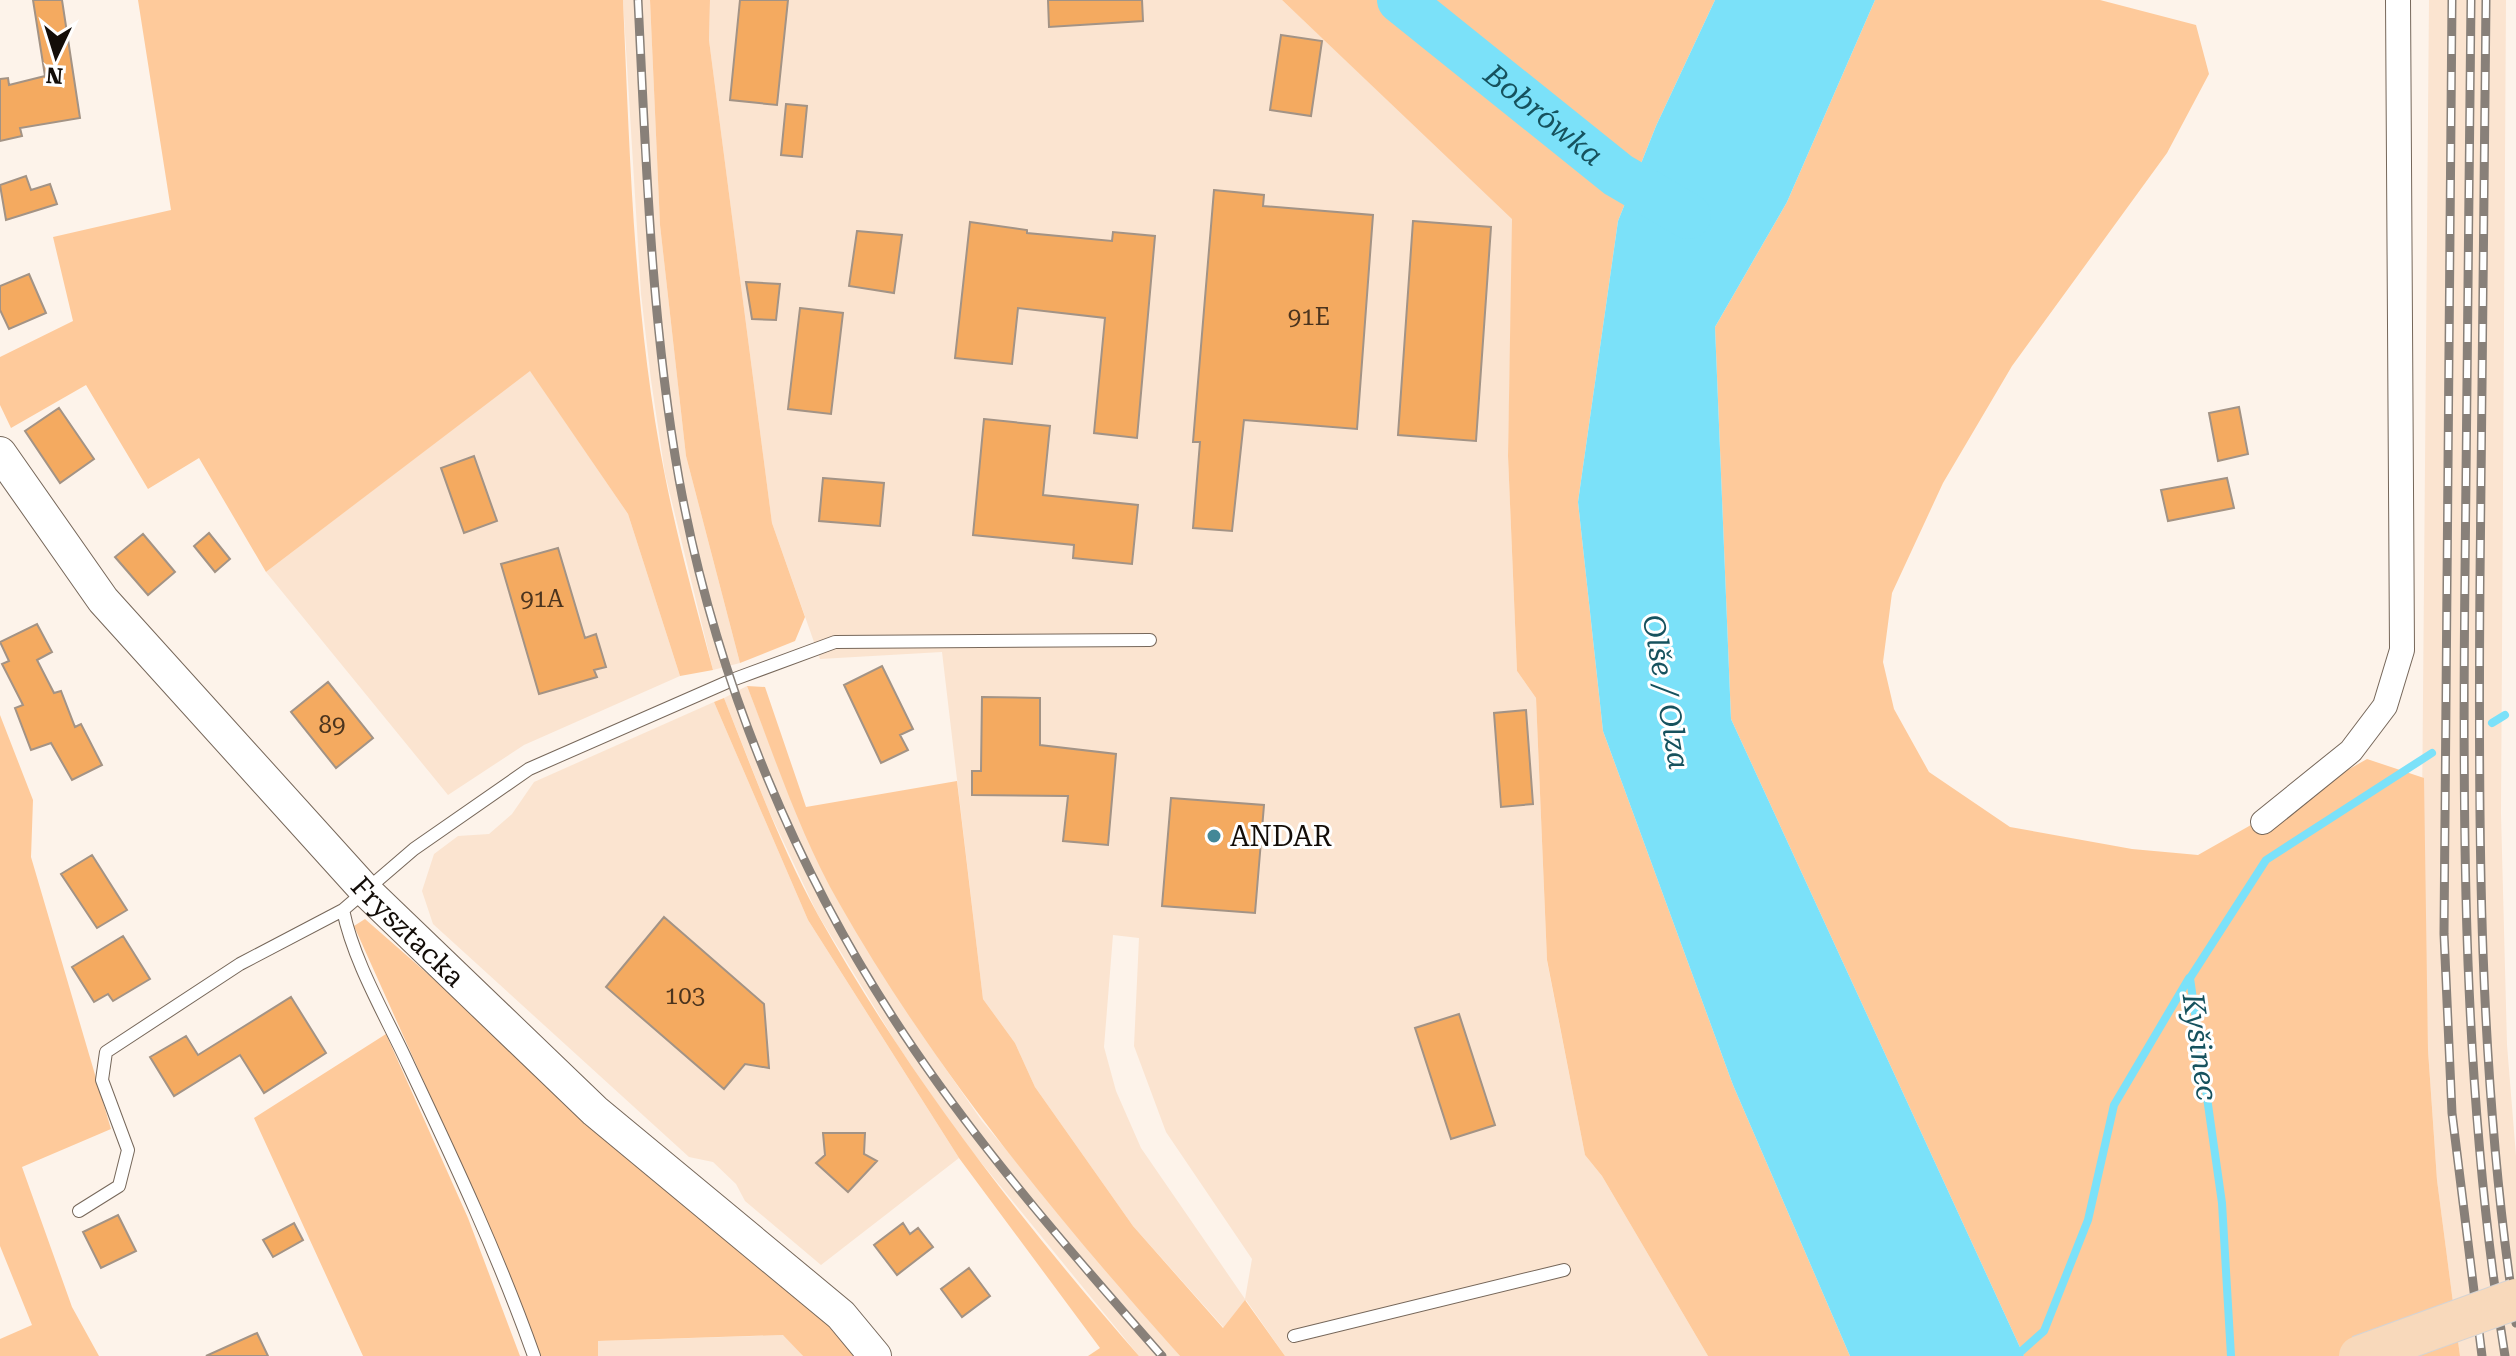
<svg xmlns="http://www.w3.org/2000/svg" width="2516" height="1356" font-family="'Roboto Serif',serif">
<rect width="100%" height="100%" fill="#fdf3ea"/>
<path fill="#fbe4d0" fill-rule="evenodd" d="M 623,0 L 650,0 L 660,225 L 686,456 L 740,663 L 713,670 L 665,474 L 651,380 L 641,294 Z
M 710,0 L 1282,0 L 1513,218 L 1508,456 L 1517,671 L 1536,698 L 1547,961 L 1585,1155 L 1602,1176 L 1708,1356 L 1285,1356 L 1246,1300 L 1224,1328 L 1133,1226 L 1035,1087 L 1015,1043 L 983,999 L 942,652 L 820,659 L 772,523 L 709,40 ZM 1113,935 L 1139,938 L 1134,1046 L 1166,1132 L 1252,1259 L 1245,1299 L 1141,1148 L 1116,1091 L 1104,1047 Z
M 2429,0 L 2506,0 L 2501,814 L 2507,1045 L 2516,1156 L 2516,1356 L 2460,1356 L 2437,1180 L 2428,1050 L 2422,815 Z
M 530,370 L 628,514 L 680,676 L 524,745 L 448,795 L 266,572 Z
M 747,686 L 792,802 L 838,901 L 918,1029 L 982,1121 L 1180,1356 L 1139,1356 L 961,1138 L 898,1046 L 817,913 L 768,809 L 724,698 Z
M 714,702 L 808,920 L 959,1158 L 821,1265 L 745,1201 L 736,1184 L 713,1162 L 689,1157 L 433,924 L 422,891 L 434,854 L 458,836 L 489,834 L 512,814 L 534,782 Z
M 784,1335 L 803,1356 L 598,1356 L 598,1341 Z"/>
<path fill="#feca9b" d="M 138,0 L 623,0 C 630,158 634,321 665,476 C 678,542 696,606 713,670 L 680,676 L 628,514 L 530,371 L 266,572 L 199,458 L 148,489 L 86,385 L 11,428 L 0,405 L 0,357 L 73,321 L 53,237 L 171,210 Z
M 650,0 L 710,0 L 709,40 L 772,523 L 805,617 L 795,641 L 740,663 L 686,456 L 660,225 Z
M 1282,0 L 1715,0 L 1656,126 L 1618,221 L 1578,502 L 1603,731 L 1733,1085 L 1850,1356 L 1708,1356 L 1602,1176 L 1585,1155 L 1547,960 L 1536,698 L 1517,671 L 1508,456 L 1512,219 Z
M 1875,0 L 2100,0 L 2196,25 L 2209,74 L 2167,153 L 2012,366 L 1943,483 L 1892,593 L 1883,662 L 1894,709 L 1929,772 L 2010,827 L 2132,849 L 2198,855 L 2367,759 L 2424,778 L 2428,1050 L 2437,1180 L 2460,1356 L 2024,1356 L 1731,719 L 1715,327 L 1787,202 Z
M 747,686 L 765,687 L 806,807 L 957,781 L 983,999 L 1015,1043 L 1035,1087 L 1133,1226 L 1223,1328 L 1245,1300 L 1285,1356 L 1180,1356 C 1054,1215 933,1068 839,903 C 800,835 775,758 747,686 Z
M 724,698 C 753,771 780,846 818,915 C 907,1074 1019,1219 1139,1356 L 1088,1356 L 1100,1348 L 959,1158 L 808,920 L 714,702 Z
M 0,715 L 33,800 L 31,857 L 111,1129 L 22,1167 L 72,1307 L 99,1356 L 0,1356 L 0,1339 L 32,1325 L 0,1246 Z
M 365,919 L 843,1337 L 858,1356 L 803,1356 L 783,1335 L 598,1341 L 598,1356 L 539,1356 L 473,1191 L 354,926 Z
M 386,1034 L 468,1218 L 520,1356 L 363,1356 L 254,1118 Z"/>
<path fill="#7be1f9" d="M 1715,0 L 1875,0 L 1787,202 L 1715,327 L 1731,719 L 2024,1356 L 1850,1356 L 1733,1085 L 1603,731 L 1578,502 L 1618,221 L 1656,126 Z"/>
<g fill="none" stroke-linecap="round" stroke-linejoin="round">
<path stroke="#7be1f9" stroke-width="8" d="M 2492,723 L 2505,715
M 2016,1356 L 2044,1331 L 2088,1220 L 2114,1105 L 2189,978
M 2231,1356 L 2222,1203 L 2190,978 L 2266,860 L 2432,753"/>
<path stroke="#7be1f9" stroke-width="46" id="s1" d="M 1400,0 L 1618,175 L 1688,216"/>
</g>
<path fill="#f4aa60" stroke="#a39385" stroke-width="2" d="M 33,0 L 62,0 L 80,118 L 20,128 L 22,136 L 0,141 L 0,79 L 8,78 L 9,85 L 45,76 Z
M 740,0 L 788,0 L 777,105 L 730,100 Z
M 1048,0 L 1142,0 L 1143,21 L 1049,27 Z
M 1281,35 L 1322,41 L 1311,116 L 1270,110 Z
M 786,104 L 807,106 L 802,157 L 781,155 Z
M 26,176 L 31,190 L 50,184 L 57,204 L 6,220 L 0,185 Z
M 1214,190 L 1264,195 L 1263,206 L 1373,215 L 1357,429 L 1244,420 L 1232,531 L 1193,528 L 1200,442 L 1193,442 Z
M 1413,221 L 1491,227 L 1476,441 L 1398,435 Z
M 970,222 L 1027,230 L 1027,233 L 1112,241 L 1113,232 L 1155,236 L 1137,438 L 1094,433 L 1105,318 L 1018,308 L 1012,364 L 955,358 Z
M 857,231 L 902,235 L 894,293 L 849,286 Z
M 29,274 L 46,313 L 9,329 L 0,310 L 0,286 Z
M 746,282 L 780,284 L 776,320 L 752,319 Z
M 800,308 L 843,313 L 831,414 L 788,409 Z
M 2239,407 L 2248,454 L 2218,461 L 2209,413 Z
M 59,408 L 94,459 L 60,483 L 25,431 Z
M 984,419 L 1050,426 L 1043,495 L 1138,505 L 1132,564 L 1073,558 L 1074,545 L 973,535 Z
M 474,456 L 497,521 L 464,533 L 441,468 Z
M 823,478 L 884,483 L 880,526 L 819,521 Z
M 2227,478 L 2234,508 L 2168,521 L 2161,490 Z
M 209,533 L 230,559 L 215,572 L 194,546 Z
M 143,534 L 175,572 L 148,595 L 115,557 Z
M 558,548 L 585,638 L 596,634 L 606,667 L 594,670 L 597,677 L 539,694 L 501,564 Z
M 37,624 L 52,652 L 37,660 L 54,693 L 61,691 L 75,727 L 81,724 L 102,765 L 72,780 L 51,743 L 31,750 L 15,708 L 23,705 L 2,664 L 9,661 L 0,642 Z
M 882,666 L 913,729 L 900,735 L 908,750 L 881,763 L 844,685 Z
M 328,682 L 373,738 L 336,768 L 291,712 Z
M 982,697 L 1040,698 L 1040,745 L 1116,754 L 1108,845 L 1063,841 L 1068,796 L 972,795 L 972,771 L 981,771 Z
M 1526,710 L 1533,804 L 1501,807 L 1494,713 Z
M 1171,798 L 1264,805 L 1255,913 L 1162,906 Z
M 92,855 L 127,910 L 97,928 L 61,874 Z
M 664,917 L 764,1004 L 769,1068 L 745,1064 L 724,1089 L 606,987 Z
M 123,936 L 150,979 L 113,1001 L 108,994 L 94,1002 L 72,967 Z
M 291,997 L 326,1053 L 264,1093 L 240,1055 L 174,1096 L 150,1057 L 186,1036 L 198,1055 Z
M 1459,1014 L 1495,1125 L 1451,1139 L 1415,1028 Z
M 823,1133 L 865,1133 L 864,1154 L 877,1161 L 848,1192 L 816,1163 L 825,1155 Z
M 118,1215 L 136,1251 L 101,1268 L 83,1232 Z
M 294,1223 L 303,1240 L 273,1257 L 263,1240 Z
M 903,1223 L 910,1234 L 918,1228 L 933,1247 L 897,1275 L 874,1245 Z
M 969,1268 L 990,1296 L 962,1317 L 941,1289 Z
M 257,1333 L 268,1356 L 206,1356 Z"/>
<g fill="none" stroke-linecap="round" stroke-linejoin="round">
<defs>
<path id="service" d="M 79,1211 L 119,1186 L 128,1150 L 102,1080 L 106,1052 L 240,964 L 343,910
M 1294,1336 L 1564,1270
M 534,1356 C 499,1257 454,1161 409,1066 C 386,1016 354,963 343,910 L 414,849 L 529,769 L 732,680 L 835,642 L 1150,640"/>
<path id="minor" d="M 2263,822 L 2351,751 L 2385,706 L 2402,650 L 2398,0"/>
<g id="tertiary">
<path id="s2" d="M 0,453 L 103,600 L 366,891 L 595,1111 L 841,1315 L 875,1356"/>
</g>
</defs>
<use href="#service" stroke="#76675a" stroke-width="14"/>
<use href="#minor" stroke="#76675a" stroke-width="26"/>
<use href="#tertiary" stroke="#76675a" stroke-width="34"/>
<use href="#service" stroke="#fff" stroke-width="12"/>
<use href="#minor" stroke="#fff" stroke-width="24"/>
<use href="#tertiary" stroke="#fff" stroke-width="32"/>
<defs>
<path id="rail" d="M 638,0 C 646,160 651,321 679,479 C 716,683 799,882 916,1052 C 990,1160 1076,1258 1162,1356
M 2452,0 L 2444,934 L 2452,1113 L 2482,1356
M 2471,0 C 2469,191 2467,382 2465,573 C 2462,835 2463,1097 2505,1356
M 2486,0 C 2484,193 2482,386 2480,579 C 2478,828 2478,1077 2516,1323"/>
</defs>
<use href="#rail" stroke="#888079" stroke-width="9"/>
<use href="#rail" stroke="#fff" stroke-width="6" stroke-dasharray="18" stroke-linecap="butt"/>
<defs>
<path id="primary-bridge" d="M 2359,1356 L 2516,1299"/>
</defs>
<use href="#primary-bridge" stroke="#d5d3d3" stroke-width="42" stroke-linecap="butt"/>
<use href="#primary-bridge" stroke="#f8d9bb" stroke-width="40"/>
</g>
<circle fill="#448897" stroke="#fff" stroke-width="3" cx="1214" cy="836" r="8"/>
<g text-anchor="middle" stroke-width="6" stroke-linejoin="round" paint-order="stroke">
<g font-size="24" fill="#4b341e">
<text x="1309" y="325">91E</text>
<text x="542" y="607">91A</text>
<text x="332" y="733">89</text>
<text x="685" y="1004">103</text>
</g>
<g font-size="28" fill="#130d08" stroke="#fff" text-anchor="start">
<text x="1230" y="846">ANDAR</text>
</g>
<g font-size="28" fill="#130d08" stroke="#fff">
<text dy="10" stroke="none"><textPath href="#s2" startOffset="630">Frysztacka</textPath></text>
</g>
<g font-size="30" font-style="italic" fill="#16525e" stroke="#fff">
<text dy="10" stroke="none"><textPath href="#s1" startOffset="184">Bobrówka</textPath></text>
<text transform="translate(1666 692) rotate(80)" y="10">Olše / Olza</text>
<text transform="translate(2200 1047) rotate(82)" y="10">Kyšinec</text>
</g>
</g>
<g transform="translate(56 56) rotate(184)" stroke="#ffffff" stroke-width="6" paint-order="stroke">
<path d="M0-6L14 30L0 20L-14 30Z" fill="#130d08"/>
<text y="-12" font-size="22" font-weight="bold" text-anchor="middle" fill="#130d08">N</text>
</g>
</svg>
